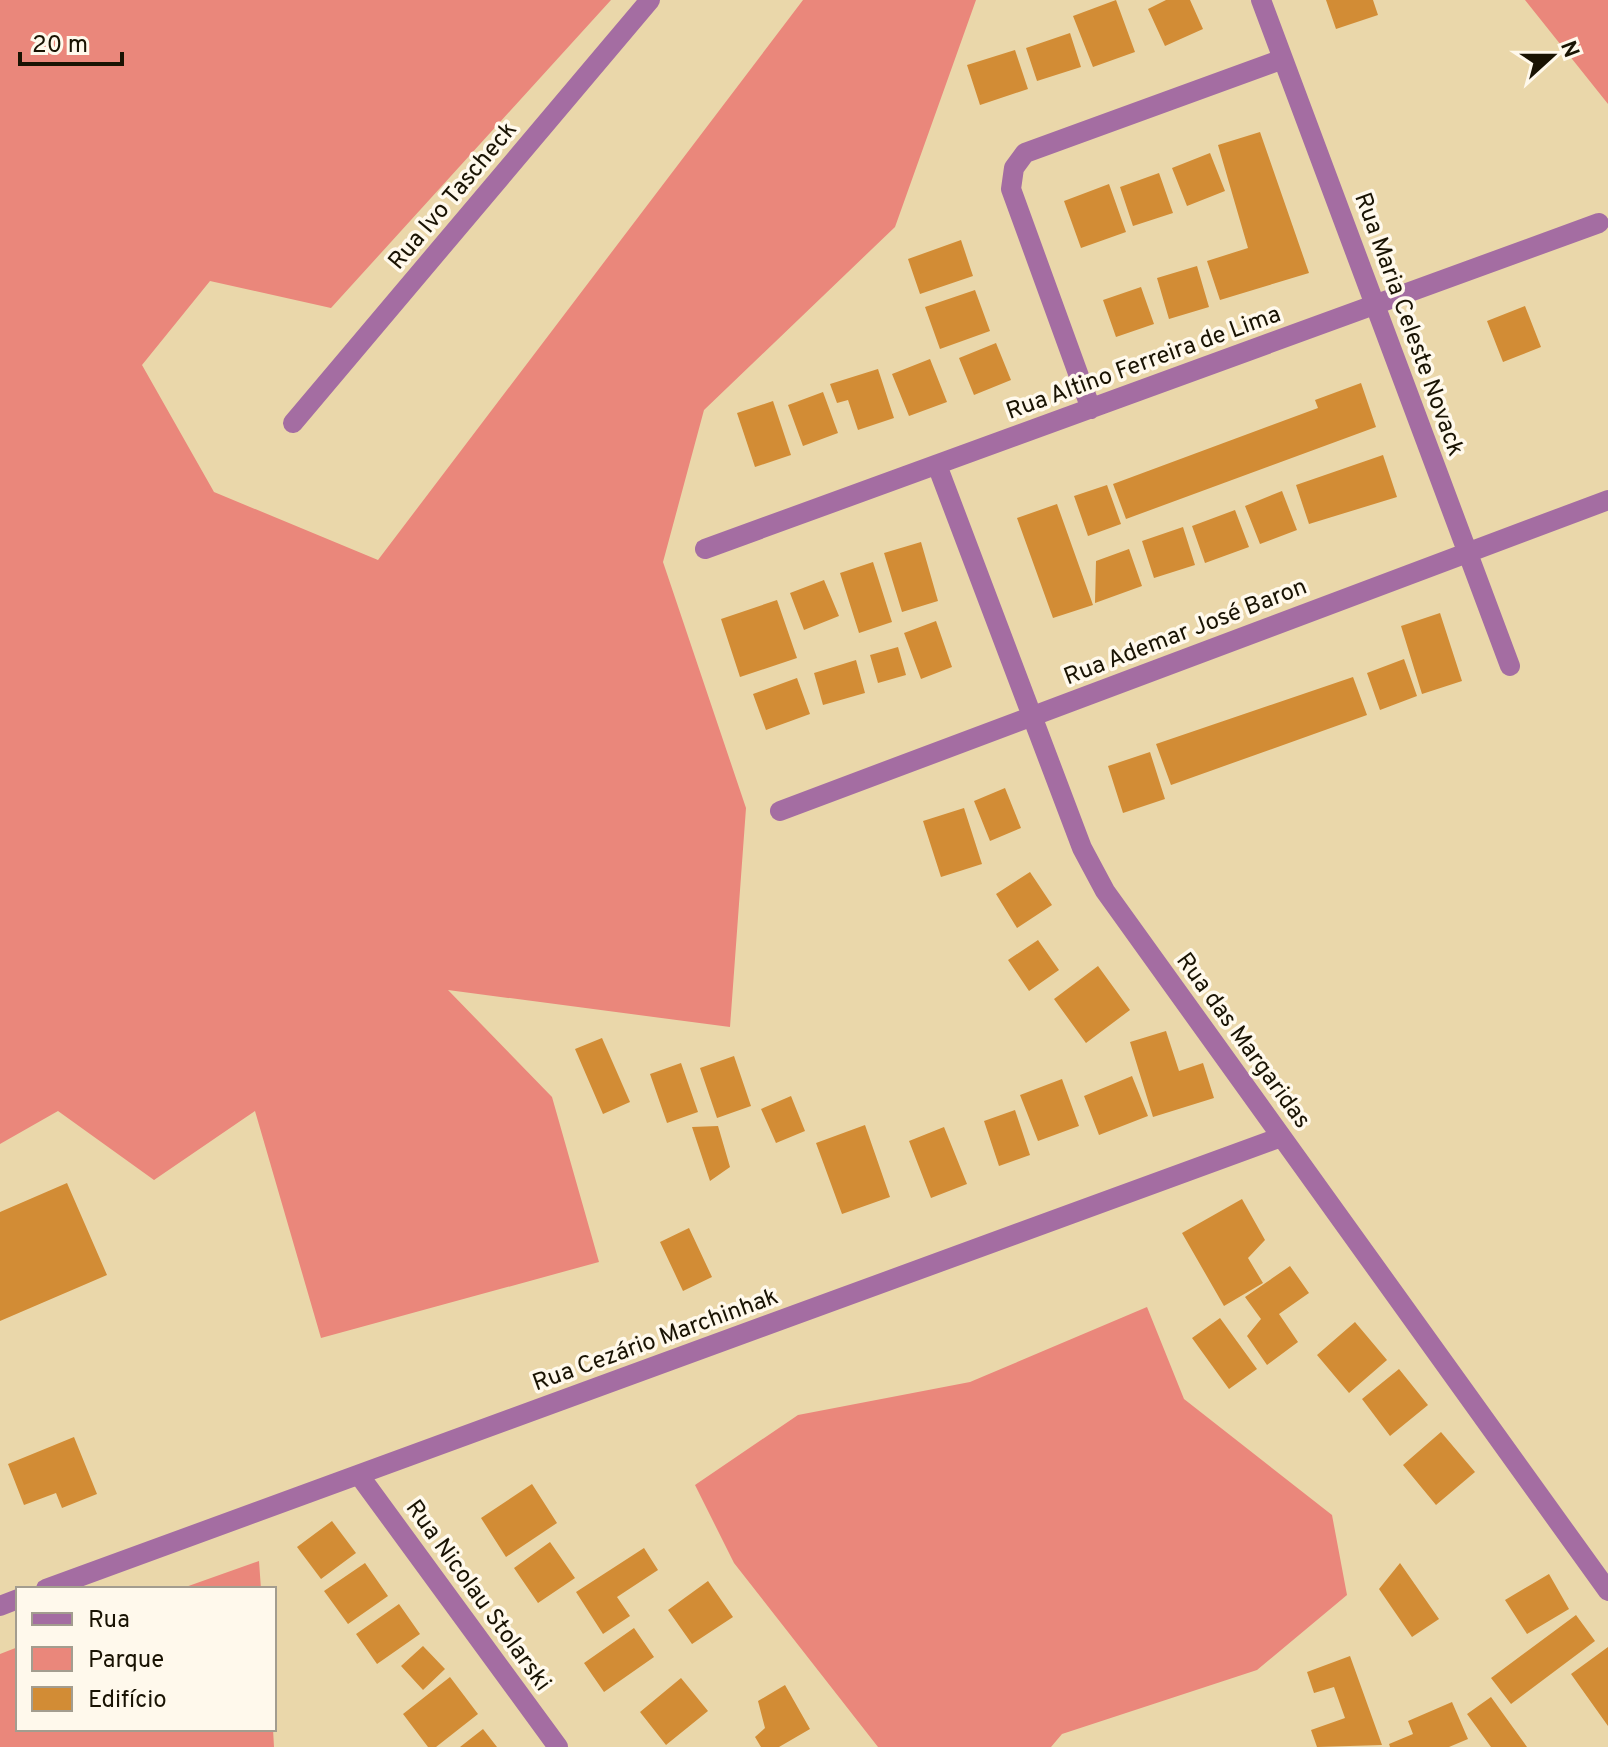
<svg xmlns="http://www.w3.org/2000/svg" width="1608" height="1747" font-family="Overpass,sans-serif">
<rect width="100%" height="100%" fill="#ead7aa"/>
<path fill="#ea877b" d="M 0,0 L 611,0 L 331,308 L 210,281 L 142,365 L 214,492 L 378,560 L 803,0 L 976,0 L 895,227 L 704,410 L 663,562 L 746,808 L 730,1027 L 448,990 L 552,1097 L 599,1262 L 321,1338 L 255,1111 L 154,1180 L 58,1111 L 0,1144 Z
M 1525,0 L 1608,0 L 1608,104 Z
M 1147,1307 L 1184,1399 L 1332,1515 L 1347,1595 L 1257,1670 L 1062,1734 L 1051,1747 L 878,1747 L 734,1563 L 695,1485 L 798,1415 L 970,1382 Z
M 259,1561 L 261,1589 L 180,1589 Z
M 18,1647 L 18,1729 L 273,1729 L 274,1747 L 0,1747 L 0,1654 Z"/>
<path fill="#d28c35" d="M 1116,0 L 1135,52 L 1093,67 L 1073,16 Z
M 1166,0 L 1190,0 L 1203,29 L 1165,46 L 1148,9 Z
M 1326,0 L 1373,0 L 1378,15 L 1336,29 Z
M 1070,33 L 1081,67 L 1037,81 L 1026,48 Z
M 1015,50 L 1028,89 L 980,105 L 967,65 Z
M 1260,132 L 1309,273 L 1220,300 L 1207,261 L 1248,248 L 1218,145 Z
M 1210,153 L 1225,191 L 1187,206 L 1172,168 Z
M 1159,173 L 1173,213 L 1133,226 L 1120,187 Z
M 1109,184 L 1126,232 L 1081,248 L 1064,201 Z
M 961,240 L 973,276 L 920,294 L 908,259 Z
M 1197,266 L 1209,307 L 1169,319 L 1157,278 Z
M 1141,287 L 1154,324 L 1116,337 L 1103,300 Z
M 975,290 L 990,331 L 940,349 L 925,307 Z
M 1525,306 L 1541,347 L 1503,362 L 1487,321 Z
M 996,343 L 1011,380 L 974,395 L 959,358 Z
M 930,359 L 947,402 L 909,416 L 892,374 Z
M 878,369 L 894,418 L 858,430 L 848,400 L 837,403 L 830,384 Z
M 1361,383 L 1376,427 L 1126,519 L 1113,484 L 1318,408 L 1315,400 Z
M 823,392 L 838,433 L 803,446 L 788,405 Z
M 773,401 L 791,455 L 755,467 L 737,413 Z
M 1383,455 L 1397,497 L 1309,524 L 1296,485 Z
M 1107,485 L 1121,524 L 1088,536 L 1074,496 Z
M 1282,491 L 1297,530 L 1260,544 L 1245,506 Z
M 1057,504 L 1093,605 L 1053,618 L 1017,518 Z
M 1235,510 L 1249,547 L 1205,563 L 1192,526 Z
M 1183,527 L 1195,565 L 1154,578 L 1142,541 Z
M 921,542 L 938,601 L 902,612 L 884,553 Z
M 1129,549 L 1142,586 L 1095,603 L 1096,561 Z
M 873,562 L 892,622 L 859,633 L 840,573 Z
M 824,580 L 839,616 L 804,630 L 790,593 Z
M 777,600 L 797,658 L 740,677 L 721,619 Z
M 1440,613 L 1462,681 L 1422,694 L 1401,626 Z
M 936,621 L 952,667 L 921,679 L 904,633 Z
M 898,647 L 906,675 L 878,683 L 870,655 Z
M 1404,659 L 1417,696 L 1380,710 L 1367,673 Z
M 856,660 L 865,693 L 823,705 L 814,673 Z
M 1353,677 L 1367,715 L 1171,785 L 1156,744 Z
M 797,678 L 810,714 L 766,730 L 753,694 Z
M 1150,752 L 1165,799 L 1123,813 L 1108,766 Z
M 1005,788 L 1021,828 L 990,841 L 974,801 Z
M 964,808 L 982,864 L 941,877 L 923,821 Z
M 1030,872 L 1052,905 L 1017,928 L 996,894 Z
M 1038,940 L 1059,970 L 1029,991 L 1008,960 Z
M 1098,966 L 1130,1010 L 1086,1043 L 1054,999 Z
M 1166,1031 L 1179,1071 L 1203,1063 L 1214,1098 L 1153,1117 L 1130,1042 Z
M 602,1038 L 630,1102 L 603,1114 L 575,1049 Z
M 734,1056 L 751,1106 L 717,1118 L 700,1068 Z
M 681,1063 L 698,1112 L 667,1123 L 650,1074 Z
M 1132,1076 L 1148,1116 L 1099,1135 L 1084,1096 Z
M 1062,1079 L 1079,1126 L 1038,1141 L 1020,1095 Z
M 791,1096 L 805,1131 L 776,1143 L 761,1109 Z
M 1015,1110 L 1030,1155 L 999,1166 L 984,1121 Z
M 865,1125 L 890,1197 L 842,1214 L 816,1143 Z
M 718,1126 L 730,1167 L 710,1181 L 692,1127 Z
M 944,1127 L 967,1184 L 931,1198 L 909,1141 Z
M 67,1183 L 107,1275 L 0,1321 L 0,1212 Z
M 1242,1199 L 1265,1240 L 1248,1258 L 1263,1283 L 1224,1306 L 1182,1233 Z
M 689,1228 L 712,1277 L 683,1291 L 660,1242 Z
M 1290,1266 L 1309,1293 L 1279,1314 L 1298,1342 L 1267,1365 L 1247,1336 L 1261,1319 L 1245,1297 Z
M 1220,1318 L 1257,1369 L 1229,1389 L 1192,1338 Z
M 1355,1322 L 1387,1360 L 1349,1393 L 1317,1355 Z
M 1399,1369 L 1428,1405 L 1390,1436 L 1362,1399 Z
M 1441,1432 L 1475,1472 L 1436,1505 L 1403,1465 Z
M 74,1437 L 97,1494 L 62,1508 L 56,1493 L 24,1505 L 8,1464 Z
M 532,1484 L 557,1523 L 506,1557 L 481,1518 Z
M 332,1521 L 356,1553 L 321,1579 L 297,1547 Z
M 550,1542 L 575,1578 L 538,1603 L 514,1568 Z
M 644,1548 L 658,1570 L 617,1597 L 630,1616 L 603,1634 L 576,1592 Z
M 365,1563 L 388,1596 L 348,1624 L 324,1591 Z
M 1400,1563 L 1439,1619 L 1412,1637 L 1379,1589 Z
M 1549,1574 L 1569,1609 L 1527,1634 L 1505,1600 Z
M 708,1581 L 733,1617 L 692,1644 L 668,1610 Z
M 399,1604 L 420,1634 L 377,1664 L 356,1634 Z
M 1576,1615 L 1595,1641 L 1511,1704 L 1491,1678 Z
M 634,1628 L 654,1657 L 604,1692 L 584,1663 Z
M 423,1646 L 445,1669 L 423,1690 L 401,1666 Z
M 1608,1647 L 1608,1726 L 1571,1674 Z
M 1350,1656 L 1382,1745 L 1317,1747 L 1311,1730 L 1345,1718 L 1334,1687 L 1314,1693 L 1307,1672 Z
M 450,1677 L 478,1714 L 436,1747 L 428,1747 L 403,1714 Z
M 681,1678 L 708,1711 L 666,1745 L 640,1712 Z
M 785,1685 L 810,1729 L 779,1747 L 761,1747 L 755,1737 L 765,1728 L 758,1701 Z
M 1491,1697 L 1527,1747 L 1491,1747 L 1467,1714 Z
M 1452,1702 L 1468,1739 L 1449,1747 L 1390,1747 L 1389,1744 L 1413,1734 L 1408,1721 Z
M 483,1729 L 497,1747 L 460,1747 Z"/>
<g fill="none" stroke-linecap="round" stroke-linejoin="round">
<path stroke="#a46da2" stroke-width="20" d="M 1261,0 L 1510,666
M 1091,409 L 1011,189 L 1014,168 L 1025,153 L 1283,59
M 293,423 L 650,0
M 937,465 L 1082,848 L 1105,891 L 1608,1591
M 705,549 L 1599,223
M 780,811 L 1608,500
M 359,1475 L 558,1747
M 46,1589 L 1281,1137
M 0,1606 L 18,1599"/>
</g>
<g text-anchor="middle" stroke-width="7" stroke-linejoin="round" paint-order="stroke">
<g font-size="24" fill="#191303" stroke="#fff9ec">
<text transform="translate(452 195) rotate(-50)" y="8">Rua Ivo Tascheck</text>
<text transform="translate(1410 324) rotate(70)" y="8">Rua Maria Celeste Novack</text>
<text transform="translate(1143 362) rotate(-20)" y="8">Rua Altino Ferreira de Lima</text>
<text transform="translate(1185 631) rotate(-21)" y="8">Rua Ademar José Baron</text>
<text transform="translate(1244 1040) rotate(54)" y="8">Rua das Margaridas</text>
<text transform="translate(655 1339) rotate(-20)" y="8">Rua Cezário Marchinhak</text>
<text transform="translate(479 1595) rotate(54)" y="8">Rua Nicolau Stolarski</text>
</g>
</g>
<rect x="16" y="1587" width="260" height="144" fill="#fff9ec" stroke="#a39d8f" stroke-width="2"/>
<rect x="32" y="1613" width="40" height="12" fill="#a46da2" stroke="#a39d8f" stroke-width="2"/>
<text x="88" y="1627" font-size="24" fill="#191303">Rua</text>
<rect x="32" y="1647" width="40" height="24" fill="#ea877b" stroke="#a39d8f" stroke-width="2"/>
<text x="88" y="1667" font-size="24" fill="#191303">Parque</text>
<rect x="32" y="1687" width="40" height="24" fill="#d28c35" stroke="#a39d8f" stroke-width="2"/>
<text x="88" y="1707" font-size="24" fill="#191303">Edifício</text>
<g transform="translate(1552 56) rotate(69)" stroke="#fff9ec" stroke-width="6" paint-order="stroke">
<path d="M0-6L14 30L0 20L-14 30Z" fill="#191303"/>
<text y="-12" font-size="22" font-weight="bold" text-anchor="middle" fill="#191303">N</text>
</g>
<path d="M20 52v12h102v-12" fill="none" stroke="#191303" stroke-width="4"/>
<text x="32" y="52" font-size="24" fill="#191303" stroke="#fff9ec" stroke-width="6" paint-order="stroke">20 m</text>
</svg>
